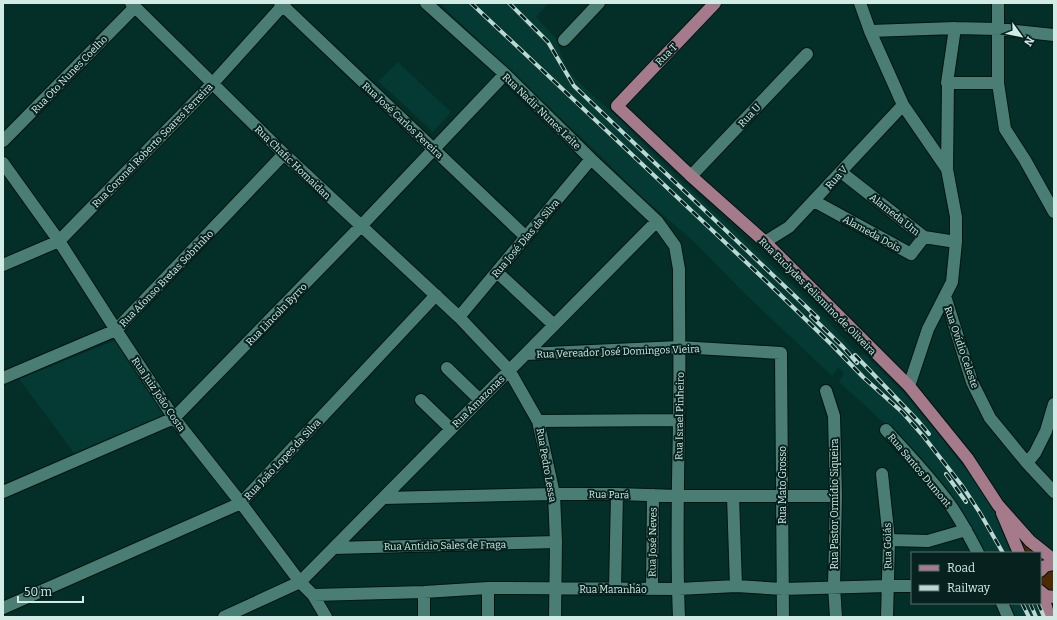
<svg xmlns="http://www.w3.org/2000/svg" width="1057" height="620" font-family="Bitter,serif">
<rect width="100%" height="100%" fill="#042e28"/>
<path fill="#043a33" d="M 439,3 L 549,3 L 536,17 L 555,37 L 567,69 L 582,85 L 620,120 L 667,167 L 802,294 L 858,354 L 861,355 L 864,354 L 903,392 L 936,431 L 989,499 L 1015,553 L 982,553 L 886,425 L 839,382 L 844,373 L 838,368 L 832,376 L 744,293 L 693,241 L 642,197 L 583,139 Z
M 398,62 L 451,112 L 433,132 L 378,81 Z
M 116,340 L 165,415 L 74,453 L 19,379 Z
M 1009,603 L 1038,603 L 1044,617 L 1015,617 Z"/>
<path fill="#4c2803" d="M 1014,529 L 1040,553 L 1024,553 Z
M 1054,568 L 1054,594 L 1041,588 L 1040,584 L 1041,575 Z"/>
<g fill="none" stroke-linecap="round" stroke-linejoin="round">
<defs>
<path id="minor" d="M 131,3 L 284,154 L 459,317 L 509,370 L 538,421 L 554,494 L 556,542 L 555,617
M 280,3 L 526,237
M 426,3 L 505,74 L 591,159 L 657,221 L 675,246 L 679,269 C 679,320 680,371 679,422 C 678,487 676,552 679,617
M 860,3 L 870,31 L 903,105 L 947,169
M 998,3 L 998,83 L 1005,129 L 1025,160 L 1054,212
M 870,31 L 955,28 L 998,29 L 1054,35
M 564,40 L 599,3
M 947,83 L 998,83
M 3,141 L 135,7
M 3,163 L 59,241 L 116,330 L 174,418 L 241,503 L 300,582 L 313,595 L 326,617
M 841,172 L 924,237 L 956,242
M 691,176 L 807,54
M 814,201 L 911,254 L 924,237
M 765,242 L 789,227 L 903,105
M 3,265 L 59,241 L 213,83 L 285,3
M 497,272 L 554,325
M 945,296 L 972,382 L 990,418 L 1027,463 L 1054,492
M 459,317 L 591,159
M 526,354 L 679,347 L 781,353 L 783,617
M 447,368 L 480,400
M 3,378 L 116,330 L 284,154
M 909,386 L 928,329 L 952,282 L 956,242 L 956,217 L 947,169 L 948,84 L 947,83 L 955,28
M 826,391 L 834,416 L 836,496 L 834,587 L 836,617
M 421,400 L 451,429
M 538,421 L 679,420
M 886,430 C 907,453 930,477 948,502 C 960,518 969,536 978,553
M 1027,463 L 1035,453 L 1046,431 L 1054,404
M 882,474 L 889,540 L 887,617
M 3,492 L 174,418 L 361,226 L 505,74
M 733,496 L 736,586
M 383,498 L 554,494 L 617,494 L 678,496 L 836,496
M 889,540 L 928,541 L 966,530
M 334,548 L 556,542
M 488,588 L 488,617
M 615,589 L 617,494
M 652,589 L 653,495
M 424,592 L 424,617
M 313,595 L 424,592 L 488,588 L 678,589 L 736,586 L 783,589 L 887,586 L 912,586
M 1002,603 L 1008,617
M 3,608 L 241,503 L 436,295
M 224,617 L 300,582 L 657,221"/>
<path id="major" d="M 715,3 L 617,106 L 691,176 L 765,242 L 909,386 L 968,459 L 998,505 L 1030,541 L 1054,560
M 1002,513 L 1019,553
M 1040,571 L 1045,566 L 1054,564
M 1040,591 L 1046,596 L 1054,597
M 1042,593 L 1049,617"/>
</defs>
<use href="#minor" stroke="#001410" stroke-width="14"/>
<use href="#major" stroke="#001410" stroke-width="14"/>
<use href="#minor" stroke="#4a7d74" stroke-width="12"/>
<use href="#major" stroke="#a57b8b" stroke-width="12"/>
<defs>
<path id="rail" d="M 471,3 L 765,280 L 832,345 L 863,377 L 902,412 L 924,437 L 963,487 L 980,513 L 1003,553
M 509,3 L 548,42 L 574,86 L 818,318
M 811,316 L 843,347 L 857,363
M 855,355 L 919,422 L 929,434
M 946,474 L 966,502
M 1022,603 L 1029,617
M 1030,603 L 1036,617
M 1038,603 L 1044,617"/>
</defs>
<use href="#rail" stroke="#bcd8d2" stroke-width="4"/>
<use href="#rail" stroke="#07221e" stroke-width="2.5" stroke-dasharray="8" stroke-linecap="butt"/>
</g>
<g text-anchor="middle" stroke-width="4" stroke-linejoin="round" paint-order="stroke">
<g font-size="10" fill="#d1ebe5" stroke="#07221e">
<text transform="translate(666 54) rotate(-46)" y="4">Rua T</text>
<text transform="translate(69 74) rotate(-46)" y="4">Rua Oto Nunes Coelho</text>
<text transform="translate(542 111) rotate(44)" y="4">Rua Nadir Nunes Leite</text>
<text transform="translate(749 115) rotate(-47)" y="4">Rua U</text>
<text transform="translate(403 120) rotate(43)" y="4">Rua José Carlos Pereira</text>
<text transform="translate(152 145) rotate(-46)" y="4">Rua Coronel Roberto Soares Ferreira</text>
<text transform="translate(293 162) rotate(44)" y="4">Rua Chafic Homaidan</text>
<text transform="translate(836 177) rotate(-48)" y="4">Rua V</text>
<text transform="translate(895 214) rotate(38)" y="4">Alameda Um</text>
<text transform="translate(872 233) rotate(29)" y="4">Alameda Dois</text>
<text transform="translate(525 238) rotate(-50)" y="4">Rua José Dias da Silva</text>
<text transform="translate(166 278) rotate(-46)" y="4">Rua Afonso Bretas Sobrinho</text>
<text transform="translate(818 296) rotate(45)" y="4">Rua Euclydes Felismino de Oliveira</text>
<text transform="translate(276 314) rotate(-46)" y="4">Rua Lincoln Byrro</text>
<text transform="translate(962 347) rotate(71)" y="4">Rua Ovídio Celeste</text>
<text transform="translate(618 351) rotate(-2)" y="4">Rua Vereador José Domingos Vieira</text>
<text transform="translate(159 394) rotate(56)" y="4">Rua Juiz João Costa</text>
<text transform="translate(478 401) rotate(-45)" y="4">Rua Amazonas</text>
<text transform="translate(679 416) rotate(-89)" y="4">Rua Israel Pinheiro</text>
<text transform="translate(282 459) rotate(-47)" y="4">Rua João Lopes da Silva</text>
<text transform="translate(547 465) rotate(80)" y="4">Rua Pedro Lessa</text>
<text transform="translate(920 470) rotate(50)" y="4">Rua Santos Dumont</text>
<text transform="translate(782 485) rotate(-90)" y="4">Rua Mato Grosso</text>
<text transform="translate(609 494) rotate(1)" y="4">Rua Pará</text>
<text transform="translate(834 504) rotate(-90)" y="4">Rua Pastor Ormídio Siqueira</text>
<text transform="translate(652 542) rotate(-89)" y="4">Rua José Neves</text>
<text transform="translate(445 545) rotate(-1)" y="4">Rua Antídio Sales de Fraga</text>
<text transform="translate(887 546) rotate(-91)" y="4">Rua Goiás</text>
<text x="613" y="593">Rua Maranhão</text>
</g>
</g>
<rect width="1057" height="620" fill="none" stroke="#d1ebe5" stroke-width="8"/>
<rect x="911" y="552" width="130" height="52" fill="#07221e" stroke="#58726e"/>
<rect x="919" y="565" width="20" height="6" fill="#a57b8b" stroke="#58726e"/>
<text x="947" y="572" font-size="12" fill="#d1ebe5">Road</text>
<rect x="919" y="585" width="20" height="6" fill="#bcd8d2" stroke="#58726e"/>
<text x="947" y="592" font-size="12" fill="#d1ebe5">Railway</text>
<g transform="translate(1021 36) rotate(123)" stroke="#07221e" stroke-width="3" paint-order="stroke">
<path d="M0-3L7 15L0 10L-7 15Z" fill="#d1ebe5"/>
<text y="-6" font-size="11" font-weight="bold" text-anchor="middle" fill="#d1ebe5">N</text>
</g>
<path d="M18 596v6h65v-6" fill="none" stroke="#d1ebe5" stroke-width="2"/>
<text x="24" y="596" font-size="12" fill="#d1ebe5" stroke="#07221e" stroke-width="3" paint-order="stroke">50 m</text>
</svg>
